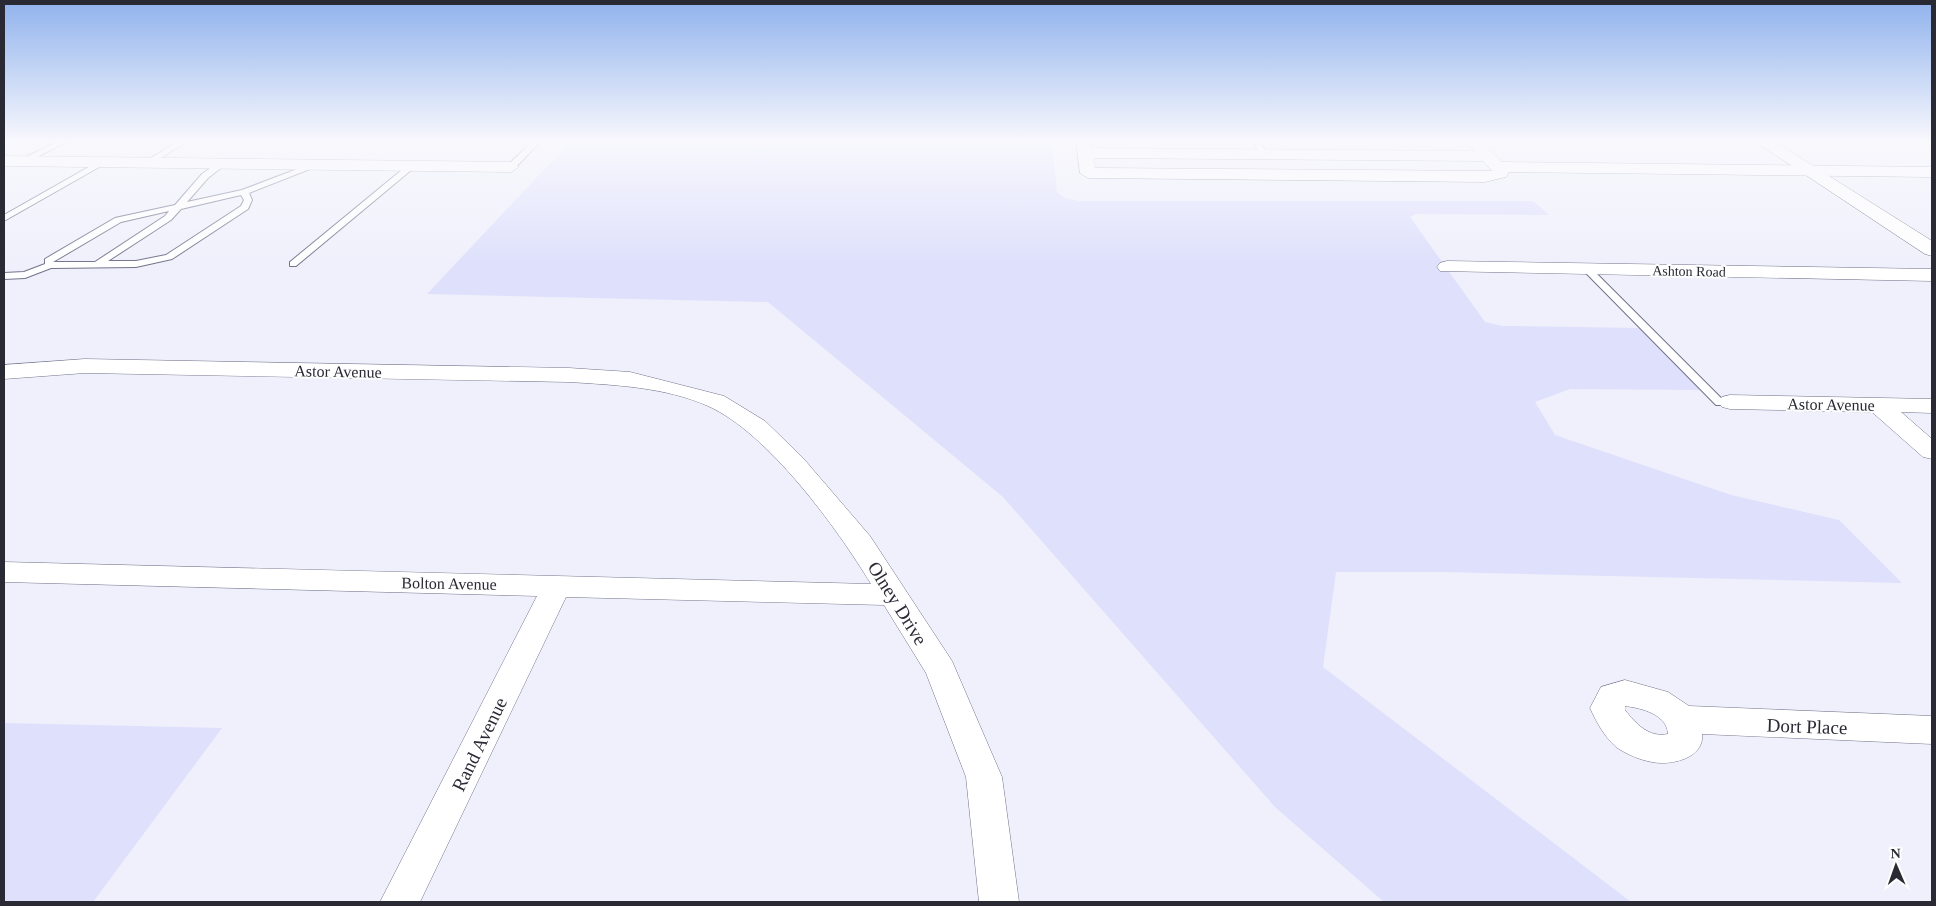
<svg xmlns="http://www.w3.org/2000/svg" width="1936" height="906" font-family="'Times New Roman',serif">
<rect width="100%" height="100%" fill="#eff0fb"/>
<path fill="#dee0fc" d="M 572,140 L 1052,140 L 1057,192 L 1065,198 L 1078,201 L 1533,201 L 1549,215 L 1416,214 L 1410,217 L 1485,322 L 1502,326 L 1640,328 L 1701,390 L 1570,389 L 1535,402 L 1555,435 L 1731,495 L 1839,520 L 1902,583 L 1446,572 L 1336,572 L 1323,667 L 1631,902 L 1384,902 L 1275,807 L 1003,497 L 768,302 L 427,294 Z
M 4,723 L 222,728 L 93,902 L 4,902 Z"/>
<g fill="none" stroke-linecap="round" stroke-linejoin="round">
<defs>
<path id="service" d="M 61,140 L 70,140 L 25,163 L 18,161 Z
M 180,140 L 189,140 L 150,165 L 143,163 Z
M 534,140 L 542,140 L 514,169 L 508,169 L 508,165 Z
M 1253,140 L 1259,140 L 1267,154 L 1266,156 L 1260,156 Z
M 101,160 L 108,162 L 4,221 L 4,215 Z
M 219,162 L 226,164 L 208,178 L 187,202 L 242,190 L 313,163 L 320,165 L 249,193 L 252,200 L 248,209 L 172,259 L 136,267 L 51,268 L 25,278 L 4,279 L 4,273 L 24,272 L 45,264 L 45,259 L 115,218 L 175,205 L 202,174 ZM 241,195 L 244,200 L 241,206 L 166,255 L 136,261 L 108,261 L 171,220 L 181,209 ZM 169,211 L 165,216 L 95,262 L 53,262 L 121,222 Z
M 409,164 L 416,166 L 296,266 L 290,266 L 290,262 Z
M 1587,266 L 1590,267 L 1726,403 L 1724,405 L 1716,405 L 1584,271 L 1582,269 Z"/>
<path id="minor" d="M 1076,140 L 1090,140 L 1092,148 L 1474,151 L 1464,140 L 1480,140 L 1502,162 L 1932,167 L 1932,177 L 1509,172 L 1506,177 L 1485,182 L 1088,178 L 1080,173 ZM 1094,158 L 1483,161 L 1492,171 L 1095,168 Z
M 4,156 L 511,162 L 519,167 L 511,172 L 4,166 Z
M 1447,261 L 1932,269 L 1932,281 L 1440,271 L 1437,267 L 1440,263 Z
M 85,359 L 569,368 L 630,372 L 724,396 L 765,421 L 803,458 L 870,536 L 952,661 L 1002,777 L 1019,902 L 979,902 L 966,777 L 926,673 L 884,605 L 566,597 L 420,902 L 380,902 L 537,596 L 4,582 L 4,562 L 871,584 C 837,528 768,433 708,406 C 665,387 615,385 569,382 L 85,373 L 4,379 L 4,365 Z
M 1730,395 L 1932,399 L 1932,413 L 1901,412 L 1932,439 L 1932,459 L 1923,457 L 1872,412 L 1730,409 L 1722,407 L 1718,402 L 1722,397 Z
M 1625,680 L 1668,692 L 1689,706 L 1932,716 L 1932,744 L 1702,734 C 1705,758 1671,766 1652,762 C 1640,760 1626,754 1616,747 C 1604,736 1597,723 1590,708 L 1601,687 ZM 1625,706 C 1641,708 1667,714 1668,734 C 1649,738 1636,724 1625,710 Z"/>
<path id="tertiary" d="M 1753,140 L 1772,140 L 1932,241 L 1932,256 L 1925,254 Z"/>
</defs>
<use href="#service" stroke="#72738b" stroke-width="2"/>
<use href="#minor" stroke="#72738b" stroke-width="1"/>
<use href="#tertiary" stroke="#72738b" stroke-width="1"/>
<use href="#service" fill="#fff" fill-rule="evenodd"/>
<use href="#minor" fill="#fff" fill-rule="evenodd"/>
<use href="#tertiary" fill="#fff" fill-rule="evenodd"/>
</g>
<linearGradient id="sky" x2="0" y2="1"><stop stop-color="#90b2ed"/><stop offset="0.53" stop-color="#f8f8fd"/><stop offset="1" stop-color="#f8f8fd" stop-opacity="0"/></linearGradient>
<rect width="1936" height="266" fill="url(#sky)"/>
<g text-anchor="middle" stroke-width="4" stroke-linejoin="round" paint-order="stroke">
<g font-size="14" fill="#292a34" stroke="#fefefe">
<text transform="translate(1689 271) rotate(1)" y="5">Ashton Road</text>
</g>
<g font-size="16" fill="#292a34" stroke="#fefefe">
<text transform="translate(338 371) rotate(1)" y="6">Astor Avenue</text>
<text transform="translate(1831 404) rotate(1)" y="6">Astor Avenue</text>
<text transform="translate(449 583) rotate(1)" y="6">Bolton Avenue</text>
</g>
<g font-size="19" fill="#292a34" stroke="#fefefe">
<text transform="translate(898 603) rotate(58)" y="7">Olney Drive</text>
<text transform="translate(1807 726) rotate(2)" y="7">Dort Place</text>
<text transform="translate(479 744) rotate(-64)" y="7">Rand Avenue</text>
</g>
</g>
<rect width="1936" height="906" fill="none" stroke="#292a34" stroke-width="10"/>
<g transform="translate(1896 866) rotate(358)" stroke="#fefefe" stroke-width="4" paint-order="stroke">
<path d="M0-4L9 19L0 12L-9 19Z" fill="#292a34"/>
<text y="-8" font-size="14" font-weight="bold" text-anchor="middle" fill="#292a34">N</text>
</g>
</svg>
